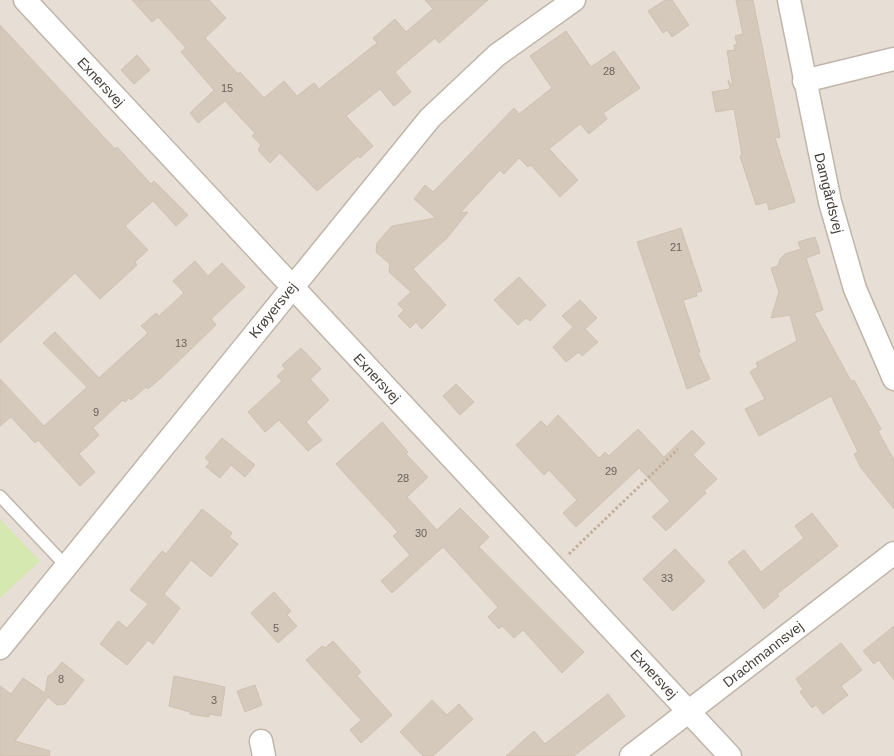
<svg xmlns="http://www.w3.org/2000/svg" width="894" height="756" font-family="Helvetica,sans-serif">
<rect width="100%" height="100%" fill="#f3eee7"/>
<path fill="#e7dfd5" d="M 0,0 L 894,0 L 894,756 L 0,756 Z"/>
<path fill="#d4e8af" d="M 0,519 L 40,561 L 0,598 Z"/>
<path fill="#d5c9bc" stroke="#d0c0af" d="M 132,0 L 209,0 L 226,18 L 205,38 L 238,74 L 240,72 L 264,98 L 284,81 L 297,96 L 314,83 L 319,89 L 377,43 L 373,38 L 395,19 L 406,32 L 433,9 L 425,0 L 488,0 L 439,43 L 435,38 L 395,72 L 411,92 L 394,106 L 380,89 L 346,116 L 373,146 L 360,158 L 358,156 L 317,191 L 280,153 L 270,163 L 258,150 L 261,145 L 252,136 L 255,133 L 225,101 L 198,123 L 190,113 L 214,90 L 181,52 L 186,48 L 158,17 L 152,22 Z
M 665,0 L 672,0 L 689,25 L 672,37 L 667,30 L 663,33 L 648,11 Z
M 736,0 L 753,0 L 780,137 L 775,138 L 795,202 L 769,210 L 767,202 L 756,205 L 740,156 L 742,155 L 734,109 L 716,112 L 712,92 L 730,89 L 728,80 L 733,87 L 727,51 L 735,50 L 734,45 L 737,45 L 735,36 L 743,34 Z
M 0,25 L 115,149 L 117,147 L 151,184 L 154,181 L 188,215 L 176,226 L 153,201 L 125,226 L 148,250 L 135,262 L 137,265 L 123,278 L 100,299 L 75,273 L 0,343 Z
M 566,31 L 591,67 L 614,51 L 640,88 L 603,113 L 607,119 L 589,134 L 580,124 L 549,149 L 578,180 L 560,197 L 531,165 L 528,167 L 519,158 L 504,174 L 500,170 L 460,213 L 468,212 L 447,238 L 413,269 L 446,305 L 422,329 L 416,322 L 410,328 L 398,316 L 404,310 L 398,304 L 411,292 L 389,272 L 390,264 L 376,252 L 377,243 L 392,226 L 436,218 L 414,199 L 425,185 L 433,192 L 514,108 L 519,114 L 552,88 L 530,56 Z
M 137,55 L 150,70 L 134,84 L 121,70 Z
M 681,228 L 702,291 L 696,293 L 697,296 L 683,300 L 700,352 L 698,353 L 710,379 L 687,389 L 637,242 Z
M 815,237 L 820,253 L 806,258 L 823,310 L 814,313 L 851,381 L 854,380 L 881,429 L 878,431 L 894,460 L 894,509 L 861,468 L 854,454 L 858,452 L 831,396 L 759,436 L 745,409 L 765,399 L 750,372 L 758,367 L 756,363 L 797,341 L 790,315 L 771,318 L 779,292 L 771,268 L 778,266 L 780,259 L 785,254 L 801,249 L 798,242 Z
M 195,261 L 208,276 L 222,263 L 245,287 L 211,319 L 216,325 L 161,378 L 148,389 L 146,387 L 131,400 L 129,398 L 125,402 L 123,400 L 93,428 L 99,435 L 79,454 L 95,472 L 80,486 L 38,440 L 35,443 L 11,417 L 0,426 L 0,379 L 44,426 L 87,387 L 43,343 L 55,332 L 99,378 L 148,333 L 141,326 L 156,313 L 159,316 L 184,293 L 173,281 Z
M 519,277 L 546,305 L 530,321 L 526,318 L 518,325 L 494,300 Z
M 580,300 L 597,318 L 585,329 L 598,342 L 582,356 L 579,352 L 566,362 L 553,347 L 573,327 L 562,316 Z
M 301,348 L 321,369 L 310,379 L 329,400 L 306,422 L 322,440 L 308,451 L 279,420 L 265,432 L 248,412 L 282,381 L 277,376 L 285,369 L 282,365 Z
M 456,384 L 474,402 L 460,415 L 443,396 Z
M 558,415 L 599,458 L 605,452 L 609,456 L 638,429 L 664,457 L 692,430 L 705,443 L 693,455 L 717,479 L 704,491 L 706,493 L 666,531 L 652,517 L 670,501 L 639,468 L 576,527 L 563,513 L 577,500 L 549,470 L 544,475 L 516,445 L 541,421 L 547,427 Z
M 382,422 L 408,452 L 406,454 L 428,477 L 407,497 L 437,530 L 460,508 L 489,537 L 479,547 L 584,652 L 562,673 L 523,630 L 514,638 L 502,626 L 499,629 L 488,617 L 498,607 L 443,547 L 392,593 L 381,581 L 410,555 L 393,536 L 398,532 L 336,464 Z
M 222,438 L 255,465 L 245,477 L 231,465 L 220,478 L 206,467 L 210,462 L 205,458 Z
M 202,509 L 232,533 L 229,537 L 238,544 L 211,577 L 191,560 L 164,594 L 180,608 L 153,644 L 148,640 L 127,665 L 100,644 L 118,621 L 127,628 L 148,604 L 130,590 L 162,551 L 166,554 Z
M 812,513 L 838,546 L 777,594 L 779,596 L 764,609 L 728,562 L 744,550 L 761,572 L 804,538 L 795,526 Z
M 675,549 L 705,581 L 673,611 L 643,579 Z
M 274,592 L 291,611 L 287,615 L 297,626 L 278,643 L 251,613 Z
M 894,626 L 894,680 L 879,660 L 874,664 L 863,651 Z
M 333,641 L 361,672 L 357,676 L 392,715 L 361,743 L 350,730 L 361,720 L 306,660 L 322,646 L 325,648 Z
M 841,643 L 862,670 L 841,686 L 848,695 L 823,714 L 816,705 L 812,708 L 800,692 L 803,689 L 796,679 Z
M 62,662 L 84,680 L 65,704 L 57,705 L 48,697 L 15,741 L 50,751 L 49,756 L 0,756 L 0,686 L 11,694 L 23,678 L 45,693 L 48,676 L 53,673 Z
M 174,676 L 225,687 L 221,716 L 209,714 L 209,717 L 190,714 L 190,712 L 169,706 Z
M 255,685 L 262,705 L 245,712 L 237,691 Z
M 608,694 L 625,716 L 574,756 L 506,756 L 534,731 L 545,744 Z
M 432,700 L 447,715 L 459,704 L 473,719 L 433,756 L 423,756 L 400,732 Z"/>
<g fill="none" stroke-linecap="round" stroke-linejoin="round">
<defs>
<path id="lane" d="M 0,496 L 66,566"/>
<path id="street" d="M 25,0 L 730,756
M 789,0 L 830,202 L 855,289 L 894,379
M 804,81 L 894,59
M 0,648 L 430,118 L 497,55 L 574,0
M 261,741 L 264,756
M 631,756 L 894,553"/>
</defs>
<use href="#lane" stroke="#bfb5a9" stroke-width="14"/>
<use href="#street" stroke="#bfb5a9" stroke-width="25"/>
<path stroke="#c1af9a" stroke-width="3" stroke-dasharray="2.5 2.5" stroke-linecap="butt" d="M 569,554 L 678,449"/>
<use href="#lane" stroke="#fff" stroke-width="11"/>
<use href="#street" stroke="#fff" stroke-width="22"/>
</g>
<g text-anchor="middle" stroke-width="4" stroke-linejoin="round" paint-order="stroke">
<g font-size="11" fill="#6a6158">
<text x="609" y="75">28</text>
<text x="227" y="92">15</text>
<text x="676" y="251">21</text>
<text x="181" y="347">13</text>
<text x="96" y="416">9</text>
<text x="611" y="475">29</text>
<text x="403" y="482">28</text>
<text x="421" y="537">30</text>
<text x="667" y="582">33</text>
<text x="276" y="632">5</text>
<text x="61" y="683">8</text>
<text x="214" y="704">3</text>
</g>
<g font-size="14" fill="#463e36" stroke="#fff">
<text transform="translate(101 82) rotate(47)" y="5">Exnersvej</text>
<text transform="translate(829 193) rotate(76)" y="5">Damgårdsvej</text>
<text transform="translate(273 310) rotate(-51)" y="5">Krøyersvej</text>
<text transform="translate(377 378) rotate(47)" y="5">Exnersvej</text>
<text transform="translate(763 654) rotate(-38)" y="5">Drachmannsvej</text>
<text transform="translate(654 674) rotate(47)" y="5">Exnersvej</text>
</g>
</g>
</svg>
